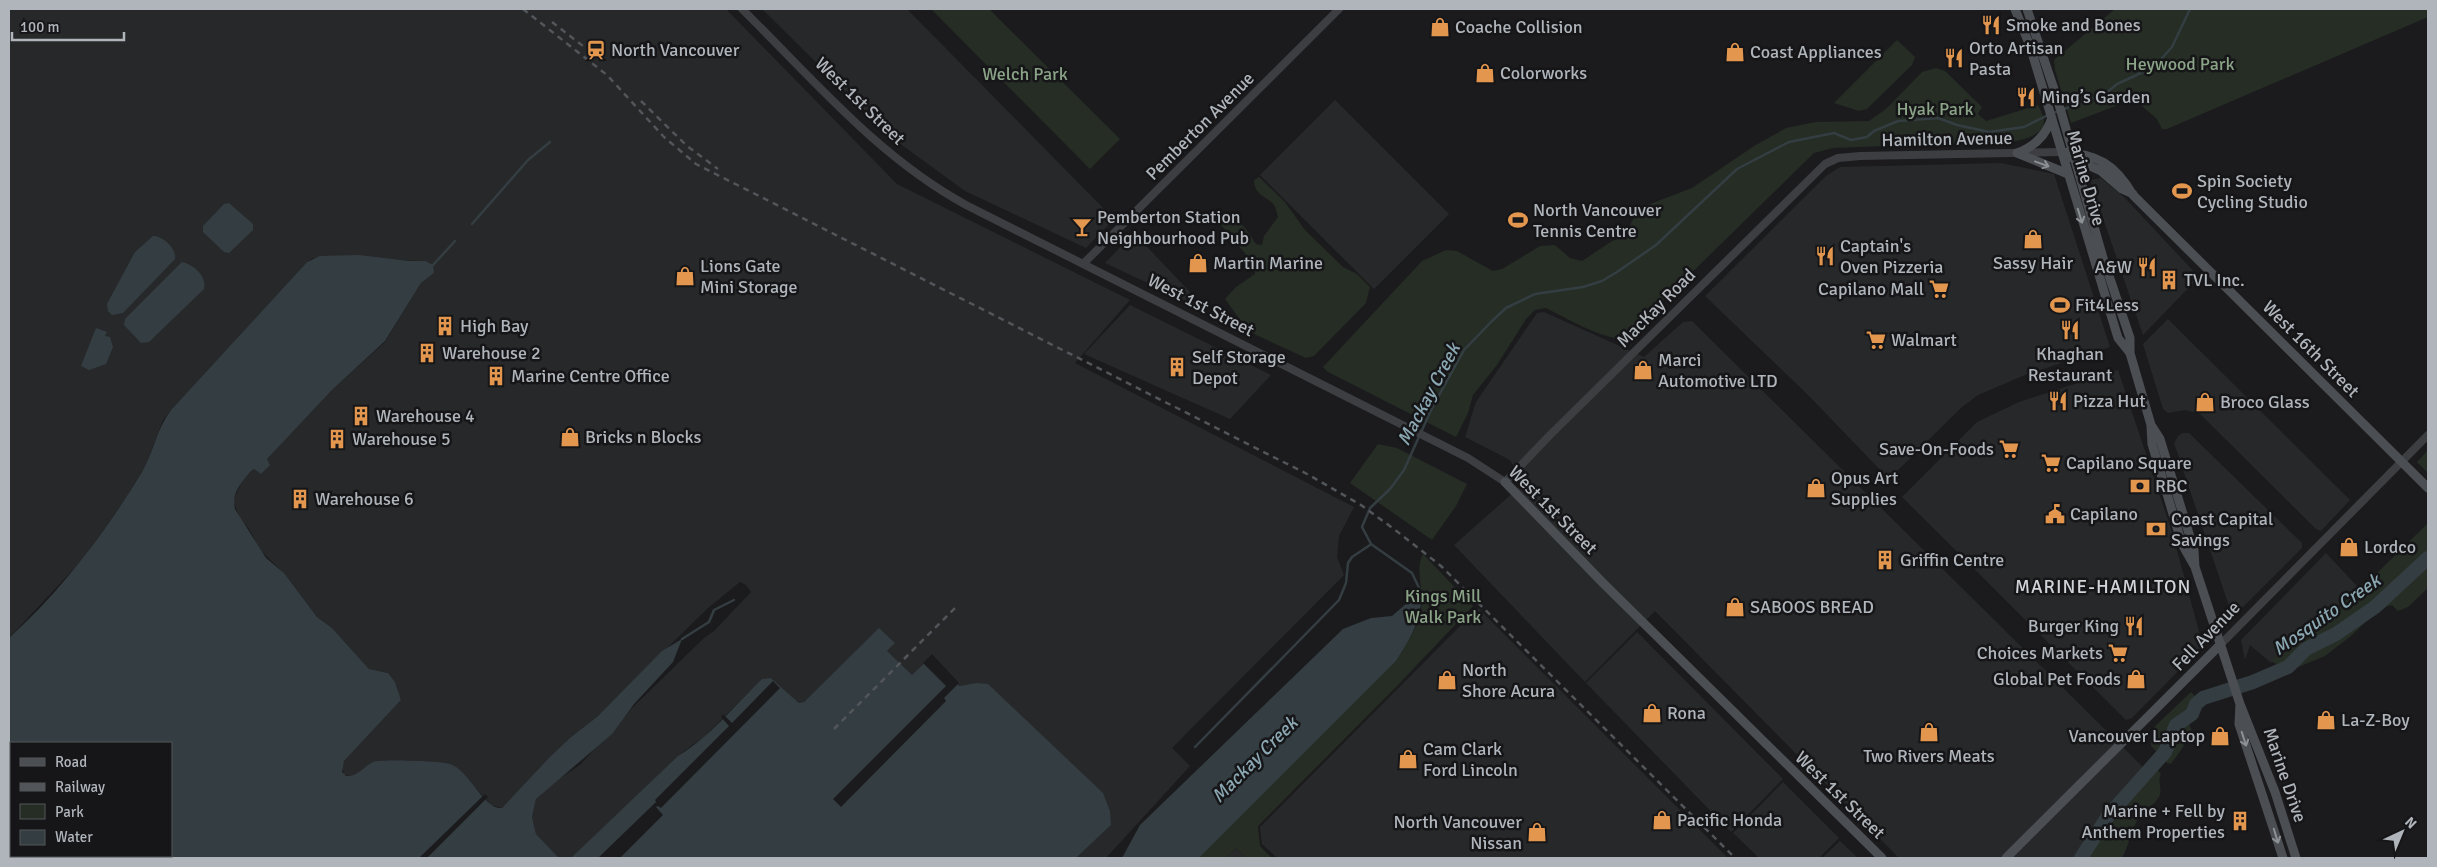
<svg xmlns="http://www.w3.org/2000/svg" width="2437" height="867" font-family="Signika,sans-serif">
<rect width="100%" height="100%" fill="#1b1b1d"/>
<path fill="#27282a" d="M 9,9 L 726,9 L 897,184 L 1130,300 L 1075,363 L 1354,507 L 1339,536 L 1337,557 L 1344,575 L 1172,748 L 1190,766 L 1106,858 L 1076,858 L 1111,825 L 976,683 L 959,686 L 912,675 L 822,717 L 895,643 L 879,629 L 804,702 L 799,703 L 771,678 L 762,679 L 704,737 L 683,752 L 581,851 L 571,858 L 559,858 L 536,834 L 532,817 L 536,799 L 551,784 L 580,765 L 631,709 L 704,638 L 714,631 L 751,592 L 746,585 L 740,582 L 708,608 L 598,716 L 571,737 L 502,808 L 491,805 L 463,774 L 357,774 L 351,776 L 344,775 L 342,767 L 344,761 L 401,700 L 395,682 L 388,673 L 369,669 L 332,628 L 317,617 L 284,573 L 261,551 L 249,529 L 240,518 L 233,501 L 241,483 L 251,471 L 254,469 L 261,474 L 269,465 L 267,459 L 290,434 L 332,390 L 385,342 L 421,283 L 434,273 L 425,261 L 313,258 L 307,262 L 171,410 L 163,420 L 146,465 L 126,498 L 84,558 L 9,638 Z
M 762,9 L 907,9 L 1114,219 L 1086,248 L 965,191 L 895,140 Z
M 1335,100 L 1449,214 L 1374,289 L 1260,175 Z
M 2001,163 L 2054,174 L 2110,347 L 2025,375 L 1978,395 L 1962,407 L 1889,479 L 1807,394 L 1705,296 L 1826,176 L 1840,167 Z
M 2101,178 L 2124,197 L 2199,277 L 2143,335 L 2090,180 Z
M 1134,233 L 1190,292 L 1186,301 L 1105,263 Z
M 1130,305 L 1271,375 L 1230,419 L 1084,354 Z
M 1544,312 L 1644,357 L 1683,322 L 1692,321 L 2144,768 L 2112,804 L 2076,858 L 1899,858 L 1655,611 L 1585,682 L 1454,545 L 1524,483 L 1510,460 L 1465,437 L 1476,402 L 1537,313 Z
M 2168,319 L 2350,500 L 2321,531 L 2316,529 L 2200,414 L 2185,410 L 2168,413 L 2163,409 L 2143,344 Z
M 2118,370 L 2172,532 L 2203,646 L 2132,718 L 2126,720 L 1902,497 L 1977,422 L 2019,402 Z
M 2183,433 L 2189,433 L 2302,543 L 2302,548 L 2237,613 L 2231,612 L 2174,443 L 2178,436 Z
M 2326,553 L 2357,586 L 2309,637 L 2284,656 L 2280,655 L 2271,663 L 2250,645 L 2245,660 L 2241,640 Z
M 1478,608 L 1728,858 L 1277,858 L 1262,844 L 1260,827 Z
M 1637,632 L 1783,779 L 1731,832 L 1586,683 Z
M 1783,782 L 1839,838 L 1819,858 L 1759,858 L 1733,833 Z
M 1840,841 L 1858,858 L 1822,858 Z
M 1236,848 L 1246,858 L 1226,858 Z"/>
<path fill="#252d25" d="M 931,9 L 989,9 L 1120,139 L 1090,169 Z
M 2115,9 L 2428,9 L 2428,17 L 2167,129 L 2162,129 L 2157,119 L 2134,99 L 2071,123 L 2055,70 L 2054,60 Z
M 1897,40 L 1915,57 L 1912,65 L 1867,109 L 1859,111 L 1834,103 Z
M 1936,68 L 1945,71 L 1982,107 L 1978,114 L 1986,121 L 2038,105 C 2040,109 2044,116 2044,121 C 2044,134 2025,140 2015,141 L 1833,148 L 1814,153 L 1630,333 L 1627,338 C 1611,344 1562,316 1546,308 L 1535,310 L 1526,319 L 1497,365 L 1473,395 L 1468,413 L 1456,437 L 1328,372 L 1323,367 L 1422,261 L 1446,250 L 1457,251 L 1493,271 L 1502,269 L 1540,246 L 1555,245 L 1570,258 L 1582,261 L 1612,241 L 1625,237 L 1632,221 L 1642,207 L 1692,188 L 1754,146 L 1786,128 L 1816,122 L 1869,121 L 1886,109 L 1922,72 Z
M 1259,177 L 1285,202 L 1305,230 L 1343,267 L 1357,274 L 1370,287 L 1366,303 L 1314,356 L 1306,358 L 1256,335 L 1246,328 L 1225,299 L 1236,287 L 1255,274 L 1254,264 L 1221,225 L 1219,218 C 1241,218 1245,227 1256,244 L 1262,245 L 1264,236 L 1278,217 C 1277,214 1276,208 1274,205 C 1266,195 1255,197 1254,180 Z
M 1378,444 L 1397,448 L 1467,484 L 1456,506 L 1432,540 L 1350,483 Z
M 2428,450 L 2428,473 L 2417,462 Z
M 2428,523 L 2428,588 L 2408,607 L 2398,611 L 2392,605 L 2379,609 L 2351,636 L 2325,656 L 2289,671 L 2271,661 L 2280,652 L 2283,655 L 2305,634 L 2311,636 L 2360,585 L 2378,572 Z
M 1423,554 L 1473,606 L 1398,685 L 1258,826 L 1260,846 L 1272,858 L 1246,858 L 1236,848 L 1226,858 L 1199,858 L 1396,661 C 1406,644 1418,629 1421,608 C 1425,590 1414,571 1423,554 Z
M 2191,692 L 2201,702 L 2186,718 L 2193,733 L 2171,764 L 2167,763 L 2151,746 L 2151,730 Z
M 2149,761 L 2161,774 C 2157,781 2163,790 2159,797 C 2154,806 2144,809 2139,817 C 2132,828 2129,845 2122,858 L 2074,858 Z"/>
<path fill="#343e42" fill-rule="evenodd" d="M 229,203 L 253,224 L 253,230 L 229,253 L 224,252 L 203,232 L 203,226 L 224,204 Z
M 153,236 C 163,236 177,249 175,259 L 123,313 L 112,315 L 108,311 L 107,304 L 135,252 Z
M 359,255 L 409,261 L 425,261 L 433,265 L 434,273 L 421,283 L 385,341 L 332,390 L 267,459 L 270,465 L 261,474 L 254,469 L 251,471 C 241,483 231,493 235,509 L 266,558 L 284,573 L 317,617 L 332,628 L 369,669 L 388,673 L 395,682 L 401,700 L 344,761 L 342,772 L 346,776 C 358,777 363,767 373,762 C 381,759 440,761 450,764 C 469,770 484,810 502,808 L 549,758 L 571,737 L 598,716 L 662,651 L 682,639 L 673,662 L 634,704 L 612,734 L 536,799 L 532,817 L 536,834 L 559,858 L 9,858 L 9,638 C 62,590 105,533 142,472 C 154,451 156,430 171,410 L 307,262 L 320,256 ZM 11,743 L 171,743 L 171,856 L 11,856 Z
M 182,262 C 194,265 207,276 204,289 L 149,342 L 141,343 L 124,325 L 125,319 Z
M 96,328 L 107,332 L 105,336 L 110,337 L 113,347 L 106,364 L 89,370 L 81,366 Z
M 1422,590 C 1421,621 1412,636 1396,661 L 1199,858 L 1122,858 L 1140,825 L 1343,629 L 1371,618 L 1392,616 Z
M 879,628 L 895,643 L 887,651 L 912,675 L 932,656 L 959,686 L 976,683 L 988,684 L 1103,793 L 1110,811 L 1111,825 L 1076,858 L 571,858 L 678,756 C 710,737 735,705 762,679 L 771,678 L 799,703 L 804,702 Z"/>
<path fill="#1b1b1d" d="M 932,654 L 959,683 L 944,698 L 946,701 L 841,807 L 833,799 L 946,686 L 923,663 Z
M 773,681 L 780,688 L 661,808 L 658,806 L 656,807 L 663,815 L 620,858 L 598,858 L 656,802 L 655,800 L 729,726 L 721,717 L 723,714 L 732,723 Z
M 485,794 L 488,797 L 427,858 L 419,858 Z"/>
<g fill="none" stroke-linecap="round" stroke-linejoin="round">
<path stroke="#343e42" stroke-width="2.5" d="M 2053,113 L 2104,95 L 2117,84 L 2154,67 L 2172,47 L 2190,9
M 472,224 L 528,160 L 550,142
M 433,265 L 455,241
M 1421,592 L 1412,573 L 1371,544 L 1362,527 L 1370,508 L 1390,489 L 1404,470 L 1432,408 L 1464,350 L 1492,321 L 1506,308 L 1535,294 L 1583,287 L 1602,281 L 1617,272 L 1656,245 L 1737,169 L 1789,142 L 1834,133 L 1851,140 L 1867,137 L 1874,131 L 1898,121 L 1938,118 L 1957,125 L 1989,132 L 2024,127 L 2048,115
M 682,639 L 709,622 L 714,610 L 734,600
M 1195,747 L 1339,600 L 1346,583 L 1348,563 L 1352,557 L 1370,545"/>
<path stroke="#343e42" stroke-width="14" d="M 2081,858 L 2108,816 L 2165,752 L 2176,725 L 2192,714 L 2196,704 L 2203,698 L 2253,682 L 2288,667 L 2306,649 L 2336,634 L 2375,607 L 2428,558"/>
<path stroke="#3c3e42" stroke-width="8" d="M 742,9 C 813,79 878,157 966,205 L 1468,458 L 1505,482 L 1550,435 L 1825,164 L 1838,158 L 1860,156 L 2062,152
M 1083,264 L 1339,9
M 2221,644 L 2428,435"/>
<path stroke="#4b4e52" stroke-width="9" d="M 2015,9 L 2030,46 L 2118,338 L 2130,353
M 2027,9 L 2058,101 L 2103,258 L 2130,338 L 2130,353 L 2151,425 L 2160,439 L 2194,550 L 2195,567
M 2062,152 C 2097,154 2115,164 2133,195 L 2428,488
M 2017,153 L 2068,174
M 2017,153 C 2034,147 2046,135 2052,118
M 2070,157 L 2101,171 L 2122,189 L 2133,194
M 2151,426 L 2152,444 L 2182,544 L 2195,567 L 2240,704 L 2275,792 L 2296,858
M 1505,482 L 1603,583 L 1882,858
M 2240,704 L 2239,724 L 2283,858
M 2006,858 L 2221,644"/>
<path stroke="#525559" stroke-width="2.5" stroke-dasharray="6 5" stroke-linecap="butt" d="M 523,9 L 607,75 L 664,137 L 696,164 L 1307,474 L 1361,505 L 1394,529 L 1441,566 L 1735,858
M 552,22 L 583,46
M 641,101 L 687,146 L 718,169
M 834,729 L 958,605"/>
</g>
<defs><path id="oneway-shaft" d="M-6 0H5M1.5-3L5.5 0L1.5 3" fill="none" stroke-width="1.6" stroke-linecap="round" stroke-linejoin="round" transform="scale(1.25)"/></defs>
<g stroke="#8c9196">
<use href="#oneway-shaft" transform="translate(2042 164) rotate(20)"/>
<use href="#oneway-shaft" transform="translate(2080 216) rotate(73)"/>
<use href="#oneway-shaft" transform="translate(2244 739) rotate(72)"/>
<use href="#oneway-shaft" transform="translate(2276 836) rotate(73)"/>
</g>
<defs>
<symbol id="restaurant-bare" viewBox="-9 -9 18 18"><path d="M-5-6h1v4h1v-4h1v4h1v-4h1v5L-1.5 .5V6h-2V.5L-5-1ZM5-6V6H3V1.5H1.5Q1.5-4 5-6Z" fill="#e2964e" stroke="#161618" stroke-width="2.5" paint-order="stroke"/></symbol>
<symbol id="shop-bare" viewBox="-9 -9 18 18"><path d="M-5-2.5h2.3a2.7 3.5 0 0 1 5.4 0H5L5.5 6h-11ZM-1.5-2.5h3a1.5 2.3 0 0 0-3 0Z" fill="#e2964e" stroke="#161618" stroke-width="2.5" paint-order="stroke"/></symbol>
<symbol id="station-bare" viewBox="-9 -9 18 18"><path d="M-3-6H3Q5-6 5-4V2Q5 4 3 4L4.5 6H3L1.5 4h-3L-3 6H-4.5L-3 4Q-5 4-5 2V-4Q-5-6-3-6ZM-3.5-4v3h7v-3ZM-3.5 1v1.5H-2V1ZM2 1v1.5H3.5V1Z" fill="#e2964e" stroke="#161618" stroke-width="2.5" paint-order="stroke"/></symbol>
<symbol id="stadium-bare" viewBox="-9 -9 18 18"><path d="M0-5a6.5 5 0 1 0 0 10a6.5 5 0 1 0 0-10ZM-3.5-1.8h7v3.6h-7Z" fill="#e2964e" stroke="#161618" stroke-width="2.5" paint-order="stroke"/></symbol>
<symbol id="bar-bare" viewBox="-9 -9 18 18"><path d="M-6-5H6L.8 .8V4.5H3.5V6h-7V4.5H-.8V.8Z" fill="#e2964e" stroke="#161618" stroke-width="2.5" paint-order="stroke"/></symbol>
<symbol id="building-bare" viewBox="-9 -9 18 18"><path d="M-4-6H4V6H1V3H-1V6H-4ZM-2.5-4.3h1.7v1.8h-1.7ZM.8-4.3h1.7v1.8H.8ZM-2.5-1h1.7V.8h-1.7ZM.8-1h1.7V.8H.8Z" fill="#e2964e" stroke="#161618" stroke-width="2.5" paint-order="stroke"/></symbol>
<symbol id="supermarket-bare" viewBox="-9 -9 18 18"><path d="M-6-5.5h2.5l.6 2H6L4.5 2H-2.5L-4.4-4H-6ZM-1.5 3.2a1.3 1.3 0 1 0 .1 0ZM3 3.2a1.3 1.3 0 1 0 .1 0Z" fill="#e2964e" stroke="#161618" stroke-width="2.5" paint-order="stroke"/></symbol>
<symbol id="bank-bare" viewBox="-9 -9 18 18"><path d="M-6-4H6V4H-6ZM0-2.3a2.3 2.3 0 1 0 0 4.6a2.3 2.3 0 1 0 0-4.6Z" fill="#e2964e" stroke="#161618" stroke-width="2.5" paint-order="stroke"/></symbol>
<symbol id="civic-bare" viewBox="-9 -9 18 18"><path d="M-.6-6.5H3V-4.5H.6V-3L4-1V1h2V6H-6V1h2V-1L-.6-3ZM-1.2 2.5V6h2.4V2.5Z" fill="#e2964e" stroke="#161618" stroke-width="2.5" paint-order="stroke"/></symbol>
</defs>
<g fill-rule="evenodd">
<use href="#restaurant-bare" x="1977" y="11" width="28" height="28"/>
<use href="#shop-bare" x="1426" y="13" width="28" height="28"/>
<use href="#station-bare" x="582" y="36" width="28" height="28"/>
<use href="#shop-bare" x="1721" y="38" width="28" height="28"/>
<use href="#restaurant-bare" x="1940" y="44" width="28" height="28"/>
<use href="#shop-bare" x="1471" y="59" width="28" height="28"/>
<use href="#restaurant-bare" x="2012" y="83" width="28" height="28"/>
<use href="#stadium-bare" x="2168" y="177" width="28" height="28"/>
<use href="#stadium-bare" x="1504" y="206" width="28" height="28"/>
<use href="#bar-bare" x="1068" y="213" width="28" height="28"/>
<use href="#shop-bare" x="2019" y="225" width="28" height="28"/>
<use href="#restaurant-bare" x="1811" y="242" width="28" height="28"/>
<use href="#shop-bare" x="1184" y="249" width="28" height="28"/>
<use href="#restaurant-bare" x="2133" y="253" width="28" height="28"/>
<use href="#shop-bare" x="671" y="262" width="28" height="28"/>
<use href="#building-bare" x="2155" y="266" width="28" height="28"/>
<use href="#supermarket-bare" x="1925" y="275" width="28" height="28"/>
<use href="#stadium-bare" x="2046" y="291" width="28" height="28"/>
<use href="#building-bare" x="431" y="312" width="28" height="28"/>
<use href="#restaurant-bare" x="2056" y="316" width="28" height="28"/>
<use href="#supermarket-bare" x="1862" y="326" width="28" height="28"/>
<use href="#building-bare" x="413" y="339" width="28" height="28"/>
<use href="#building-bare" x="1163" y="353" width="28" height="28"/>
<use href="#shop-bare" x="1629" y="356" width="28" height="28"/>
<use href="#building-bare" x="482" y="362" width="28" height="28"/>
<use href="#restaurant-bare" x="2044" y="387" width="28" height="28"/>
<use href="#shop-bare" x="2191" y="388" width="28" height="28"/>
<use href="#building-bare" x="347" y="402" width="28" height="28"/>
<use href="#shop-bare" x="556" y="423" width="28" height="28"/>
<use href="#building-bare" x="323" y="425" width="28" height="28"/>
<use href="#supermarket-bare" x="1995" y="435" width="28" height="28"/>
<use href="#supermarket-bare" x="2037" y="449" width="28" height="28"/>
<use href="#bank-bare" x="2126" y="472" width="28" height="28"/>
<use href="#shop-bare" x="1802" y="474" width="28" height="28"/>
<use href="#building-bare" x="286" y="485" width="28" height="28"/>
<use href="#civic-bare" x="2041" y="500" width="28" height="28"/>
<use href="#bank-bare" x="2142" y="515" width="28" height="28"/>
<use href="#shop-bare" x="2335" y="533" width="28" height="28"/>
<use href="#building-bare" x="1871" y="546" width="28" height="28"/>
<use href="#shop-bare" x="1721" y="593" width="28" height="28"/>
<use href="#restaurant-bare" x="2120" y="612" width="28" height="28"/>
<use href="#supermarket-bare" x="2104" y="639" width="28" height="28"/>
<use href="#shop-bare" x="2122" y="665" width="28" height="28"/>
<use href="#shop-bare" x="1433" y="666" width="28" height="28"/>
<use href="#shop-bare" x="1638" y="699" width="28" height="28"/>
<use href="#shop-bare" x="2312" y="706" width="28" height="28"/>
<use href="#shop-bare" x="1915" y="718" width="28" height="28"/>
<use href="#shop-bare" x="2206" y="722" width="28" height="28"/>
<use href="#shop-bare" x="1394" y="745" width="28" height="28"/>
<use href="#shop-bare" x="1648" y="806" width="28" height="28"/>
<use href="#building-bare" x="2226" y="807" width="28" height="28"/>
<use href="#shop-bare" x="1523" y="818" width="28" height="28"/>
</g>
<g text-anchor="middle" stroke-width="5" stroke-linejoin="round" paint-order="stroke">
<g font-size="18" fill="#afb5bb" stroke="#161618" text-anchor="start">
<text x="2006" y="31">Smoke and Bones</text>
<text x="1455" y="33">Coache Collision</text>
<text x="1969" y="54">Orto Artisan<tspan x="1969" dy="21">Pasta</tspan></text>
<text x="611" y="56">North Vancouver</text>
<text x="1750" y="58">Coast Appliances</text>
<text x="1500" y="79">Colorworks</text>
<text x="2041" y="103">Ming’s Garden</text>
<text x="2197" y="187">Spin Society<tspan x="2197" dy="21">Cycling Studio</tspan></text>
<text x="1533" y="216">North Vancouver<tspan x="1533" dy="21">Tennis Centre</tspan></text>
<text x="1097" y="223">Pemberton Station<tspan x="1097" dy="21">Neighbourhood Pub</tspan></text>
<text x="1840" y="252">Captain's<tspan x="1840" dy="21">Oven Pizzeria</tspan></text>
<text x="1213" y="269">Martin Marine</text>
<text x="2033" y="269" text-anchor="middle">Sassy Hair</text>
<text x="700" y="272">Lions Gate<tspan x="700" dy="21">Mini Storage</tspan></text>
<text x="2132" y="273" text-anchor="end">A&amp;W</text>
<text x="2184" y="286">TVL Inc.</text>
<text x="1924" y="295" text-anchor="end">Capilano Mall</text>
<text x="2075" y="311">Fit4Less</text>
<text x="460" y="332">High Bay</text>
<text x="1891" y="346">Walmart</text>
<text x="442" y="359">Warehouse 2</text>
<text x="2070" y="360" text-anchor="middle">Khaghan<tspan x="2070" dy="21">Restaurant</tspan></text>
<text x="1192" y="363">Self Storage<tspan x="1192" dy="21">Depot</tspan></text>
<text x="1658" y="366">Marci<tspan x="1658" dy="21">Automotive LTD</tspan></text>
<text x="511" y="382">Marine Centre Office</text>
<text x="2073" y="407">Pizza Hut</text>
<text x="2220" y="408">Broco Glass</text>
<text x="376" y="422">Warehouse 4</text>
<text x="585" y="443">Bricks n Blocks</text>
<text x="352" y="445">Warehouse 5</text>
<text x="1994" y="455" text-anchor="end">Save-On-Foods</text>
<text x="2066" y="469">Capilano Square</text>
<text x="1831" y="484">Opus Art<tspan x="1831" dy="21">Supplies</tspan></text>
<text x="2155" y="492">RBC</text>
<text x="315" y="505">Warehouse 6</text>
<text x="2070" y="520">Capilano</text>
<text x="2171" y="525">Coast Capital<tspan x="2171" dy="21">Savings</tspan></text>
<text x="2364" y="553">Lordco</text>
<text x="1900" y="566">Griffin Centre</text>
<text x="1750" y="613">SABOOS BREAD</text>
<text x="2119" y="632" text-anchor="end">Burger King</text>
<text x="2103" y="659" text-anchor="end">Choices Markets</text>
<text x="1462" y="676">North<tspan x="1462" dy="21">Shore Acura</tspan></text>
<text x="2121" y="685" text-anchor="end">Global Pet Foods</text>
<text x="1667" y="719">Rona</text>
<text x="2341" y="726">La-Z-Boy</text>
<text x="2205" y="742" text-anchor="end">Vancouver Laptop</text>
<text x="1423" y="755">Cam Clark<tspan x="1423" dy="21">Ford Lincoln</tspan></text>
<text x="1929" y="762" text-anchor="middle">Two Rivers Meats</text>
<text x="2225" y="817" text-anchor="end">Marine + Fell by<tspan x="2225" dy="21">Anthem Properties</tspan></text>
<text x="1677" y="826">Pacific Honda</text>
<text x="1522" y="828" text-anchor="end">North Vancouver<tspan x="1522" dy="21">Nissan</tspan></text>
</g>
<g font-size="18" fill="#8ba488" stroke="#161618">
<text x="2180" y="70">Heywood Park</text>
<text x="1025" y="80">Welch Park</text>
<text x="1935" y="115">Hyak Park</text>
<text x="1443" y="602">Kings Mill<tspan x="1443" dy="21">Walk Park</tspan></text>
</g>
<g font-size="18" fill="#afb5bb" stroke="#161618">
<text transform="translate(860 101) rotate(44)" y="6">West 1st Street</text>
<text transform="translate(1200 126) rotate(-45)" y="6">Pemberton Avenue</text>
<text transform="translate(1947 139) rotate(-1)" y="6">Hamilton Avenue</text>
<text transform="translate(2086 178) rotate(74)" y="6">Marine Drive</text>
<text transform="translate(1201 305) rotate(27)" y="6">West 1st Street</text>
<text transform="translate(1656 308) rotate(-45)" y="6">MacKay Road</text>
<text transform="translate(2311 349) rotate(45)" y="6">West 16th Street</text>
<text transform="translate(1553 510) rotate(45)" y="6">West 1st Street</text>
<text transform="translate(2206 636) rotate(-46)" y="6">Fell Avenue</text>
<text transform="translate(2285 775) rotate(71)" y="6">Marine Drive</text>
<text transform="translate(1840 795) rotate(44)" y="6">West 1st Street</text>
</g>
<g font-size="19" font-style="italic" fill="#8aa7b2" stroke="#161618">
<text transform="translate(1428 394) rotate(-62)" y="7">Mackay Creek</text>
<text transform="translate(2326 614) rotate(-35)" y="7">Mosquito Creek</text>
<text transform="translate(1254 759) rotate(-45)" y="7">Mackay Creek</text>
</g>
<g font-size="19" letter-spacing="1" fill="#d0d3d8" stroke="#161618">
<text x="2103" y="593">MARINE-HAMILTON</text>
</g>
</g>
<rect width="2437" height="867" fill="none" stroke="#afb5bb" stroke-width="20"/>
<rect x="10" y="742" width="162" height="115" fill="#161618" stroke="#535659"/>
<rect x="20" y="758" width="25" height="8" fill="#4b4e52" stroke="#535659"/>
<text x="55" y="767" font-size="15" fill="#afb5bb">Road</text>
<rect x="20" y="783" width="25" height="8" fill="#525559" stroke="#535659"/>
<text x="55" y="792" font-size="15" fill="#afb5bb">Railway</text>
<rect x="20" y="804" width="25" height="15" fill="#252d25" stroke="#535659"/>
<text x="55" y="817" font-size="15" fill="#afb5bb">Park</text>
<rect x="20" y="830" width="25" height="15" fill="#343e42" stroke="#535659"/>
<text x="55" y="842" font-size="15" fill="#afb5bb">Water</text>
<g transform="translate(2402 832) rotate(44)" stroke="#161618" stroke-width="4" paint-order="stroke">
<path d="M0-4L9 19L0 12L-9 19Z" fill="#afb5bb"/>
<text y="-8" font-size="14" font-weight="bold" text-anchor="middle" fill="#afb5bb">N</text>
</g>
<path d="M12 32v8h112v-8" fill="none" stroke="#afb5bb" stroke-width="2.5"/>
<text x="20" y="32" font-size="15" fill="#afb5bb" stroke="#161618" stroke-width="4" paint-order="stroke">100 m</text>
</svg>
